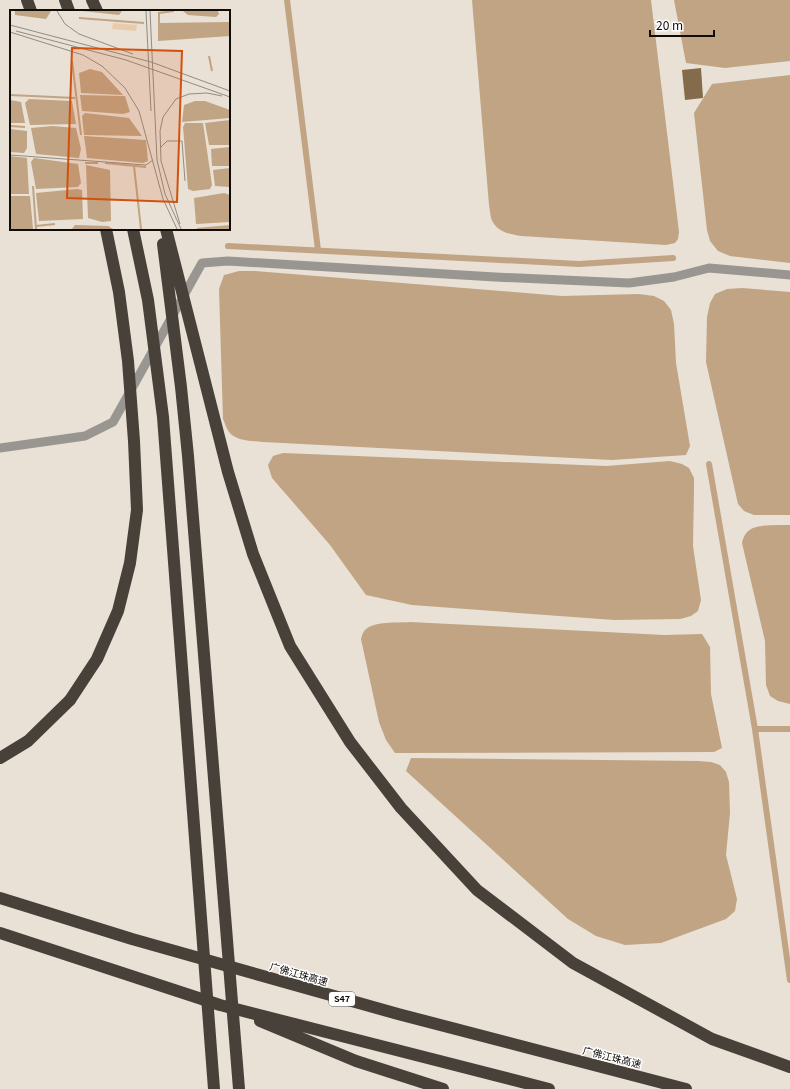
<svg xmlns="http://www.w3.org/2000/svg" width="790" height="1089" font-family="Georgia,'Noto Sans SC',serif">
<rect width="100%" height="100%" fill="#e9e0d6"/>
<path fill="#c0a483" d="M 472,0 L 651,0 L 679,232 L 678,239 L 675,243 L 666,245 L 521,236 C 509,234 496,232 491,218 C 490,214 490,209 489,205 Z
M 674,0 L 790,0 L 790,61 L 725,68 L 686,63 Z
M 790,75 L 790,263 L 730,256 L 718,251 L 710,241 L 707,230 L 694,113 L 712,84 Z
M 239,271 L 255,271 L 562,296 L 639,294 L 654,296 L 664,301 L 671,310 L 674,324 L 676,363 L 690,446 L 686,455 L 612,460 L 263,442 C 252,441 236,441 229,432 C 226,428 225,423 223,419 L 219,289 L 224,275 Z
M 742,288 L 790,292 L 790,515 L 754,515 L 744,511 L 738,504 L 706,362 L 707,317 L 710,303 L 715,294 L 727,289 Z
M 283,453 L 606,466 L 670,461 L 682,464 L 689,468 L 694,478 L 694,490 L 693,546 L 701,600 L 698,611 L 691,616 L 680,619 L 614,620 L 412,605 L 366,595 L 330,545 L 272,478 L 268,465 L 273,456 Z
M 777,525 L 790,525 L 790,704 L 778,701 L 770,696 L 766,685 L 765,641 L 742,543 C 746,524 761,526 777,525 Z
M 410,622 L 664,635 L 702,634 L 710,647 L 711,694 L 722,748 L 714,752 L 395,753 L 386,740 L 379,722 L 361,639 C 362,635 363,632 365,630 C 374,621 397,623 410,622 Z
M 411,758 L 698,761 L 711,762 L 720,765 L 726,772 L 729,782 L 730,813 L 726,855 L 737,899 L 735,911 L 726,919 L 661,943 L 625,945 L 596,936 L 568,919 L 406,771 Z"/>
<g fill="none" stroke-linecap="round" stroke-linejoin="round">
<path stroke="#c0a483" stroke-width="6" d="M 287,0 L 318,250
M 228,246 L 579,264 L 673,258
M 709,464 L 755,729 L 790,980
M 755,729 L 790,729"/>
</g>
<path fill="#846b4b" d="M 701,68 L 703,98 L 685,100 L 682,70 Z"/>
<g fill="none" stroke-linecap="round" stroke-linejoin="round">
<path stroke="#999591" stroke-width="9" d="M 0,448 L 85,436 L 113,422 L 202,263 L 228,261 L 495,277 L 629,283 L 674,277 L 709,268 L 790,275"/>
<path stroke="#484139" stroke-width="12" d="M 27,0 L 31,11
M 65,0 L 69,11
M 92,0 L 97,11
M 0,758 L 28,741 L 70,700
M 0,898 L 132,939 L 398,1014 L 686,1089
M 0,933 L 220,1005 L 549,1089
M 260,1021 L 356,1061 L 443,1089"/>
<path stroke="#484139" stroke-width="12" d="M 133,229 L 148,300 L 163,417 L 214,1089
M 166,229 L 228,472 L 253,554 L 290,646 L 350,742 L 401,808 L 477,890 L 573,963 L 712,1039 L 790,1067
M 163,244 L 181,387 L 188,456 L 239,1089
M 70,700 L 97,659 L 118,611 L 130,563 L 137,510 L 134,441 L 128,361 L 119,292 L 106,229"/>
</g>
<g text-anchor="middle" stroke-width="3" stroke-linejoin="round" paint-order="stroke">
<rect fill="#fff" stroke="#585653" stroke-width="1" x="329" y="992" width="26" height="14" rx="3"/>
<g font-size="9" font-weight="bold" fill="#100d09">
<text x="342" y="1002">S47</text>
</g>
<g font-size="10" fill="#100d09" stroke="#fff">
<text transform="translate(299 974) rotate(16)" y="4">广佛江珠高速</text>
<text transform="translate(612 1057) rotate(14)" y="4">广佛江珠高速</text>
</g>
</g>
<g transform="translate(10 10)">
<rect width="220" height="220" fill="#e9e0d6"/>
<path d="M 103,13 L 127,15 L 126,21 L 102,19 Z" fill="#e7cbaa"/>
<path d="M 5,1 L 41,1 L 36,9 L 5,5 ZM 72,1 L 112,1 L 109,5 ZM 173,1 L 208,1 L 209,4 L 206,7 L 178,5 ZM 220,12 L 220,26 L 148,31 L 148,13 ZM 80,59 L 92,62 L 113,85 L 71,83 L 69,63 ZM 70,85 L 115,86 L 120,102 L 113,104 L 72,101 ZM 19,89 L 62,91 L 66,114 L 20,115 L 15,93 ZM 0,90 L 11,92 L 15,113 L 0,113 ZM 185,91 L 195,91 L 220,100 L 220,108 L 172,112 L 174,95 ZM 75,103 L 119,108 L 132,126 L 74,125 L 72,106 ZM 220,110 L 220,135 L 199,135 L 195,113 ZM 175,113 L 193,113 L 202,175 L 200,179 L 183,181 L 178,179 L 173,117 ZM 42,116 L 66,118 L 71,139 L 69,148 L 26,144 L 21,118 ZM 0,119 L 17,121 L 17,138 L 14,143 L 0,142 ZM 74,126 L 136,130 L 138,151 L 133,153 L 77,148 ZM 220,137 L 220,156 L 202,156 L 201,139 ZM 0,146 L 17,148 L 19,184 L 0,184 ZM 24,148 L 68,154 L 71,173 L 68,177 L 26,179 L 21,152 ZM 76,155 L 100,160 L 101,211 L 92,212 L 78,208 ZM 220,158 L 220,177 L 205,176 L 203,160 ZM 67,179 L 72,180 L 73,209 L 29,211 L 26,183 ZM 214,183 L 220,185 L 220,212 L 186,214 L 184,188 ZM 0,186 L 20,186 L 23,219 L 0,219 ZM 65,215 L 98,216 L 103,219 L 62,219 ZM 220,215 L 220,219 L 187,219 L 187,218 Z" fill="#c0a483"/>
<path fill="none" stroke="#c0a483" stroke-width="2" d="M 69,8 L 134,13M 149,14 L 149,3 L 164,1M 199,46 L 202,61M 62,51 L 71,125M 0,85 L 65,88M 0,116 L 15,117M 75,153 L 88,153M 95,153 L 136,157M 124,156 L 131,219M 23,176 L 26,219M 26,216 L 45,214"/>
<path fill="none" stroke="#928c84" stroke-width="1" d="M 47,1 L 55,14 L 69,24 L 123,44M 136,1 L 141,101M 140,1 L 147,150 L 155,184 L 171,219M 0,15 L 141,52 L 220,81M 6,21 L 116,50 L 220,87M 0,22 L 73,45 L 92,56 L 115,78 L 129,101 L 153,189 L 167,219M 151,137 L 157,131 L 172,131 L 175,171M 0,145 L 136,155 L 143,150M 170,214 L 151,151 L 150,121 L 153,107 L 166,89 L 179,84 L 197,83 L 212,86"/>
<path fill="#d2510c" fill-opacity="0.15" stroke="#d2510c" stroke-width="2" d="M 62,38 L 172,41 L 167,192 L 57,188 Z"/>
<rect width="220" height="220" fill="none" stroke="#100d09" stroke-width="2"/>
</g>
<path d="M650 30v6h64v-6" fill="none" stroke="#100d09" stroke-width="2"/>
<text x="656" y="30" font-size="12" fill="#100d09" stroke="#ffffff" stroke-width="3" paint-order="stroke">20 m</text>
</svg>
